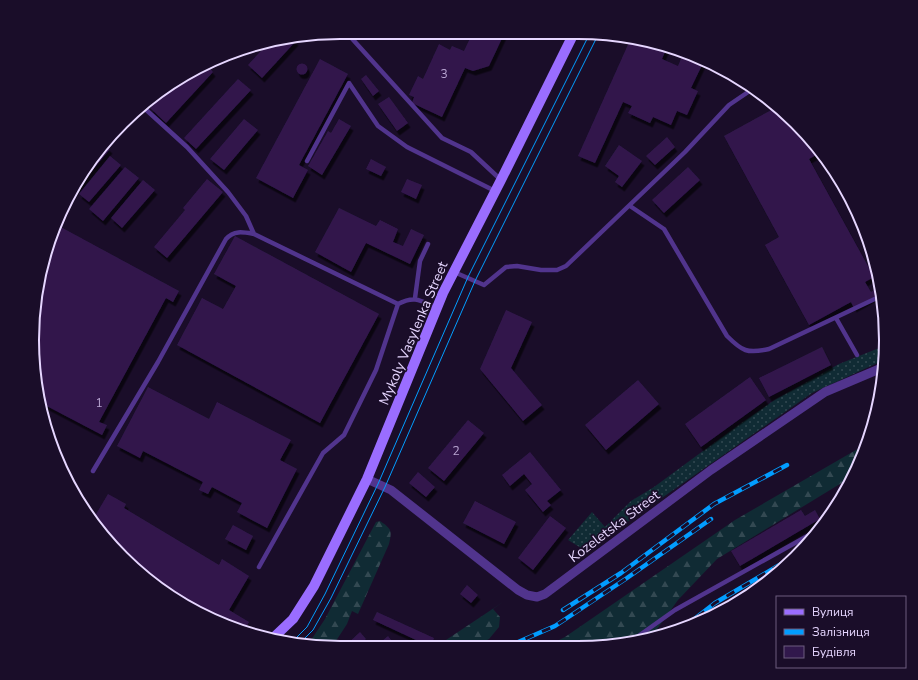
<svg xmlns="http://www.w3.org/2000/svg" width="918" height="680" font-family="'Nunito Sans',sans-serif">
<defs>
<pattern id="grass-dots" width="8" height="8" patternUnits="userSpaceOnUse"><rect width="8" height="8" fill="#102b34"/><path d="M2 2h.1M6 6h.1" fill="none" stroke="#334952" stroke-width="1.8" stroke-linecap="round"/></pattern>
<pattern id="forest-firs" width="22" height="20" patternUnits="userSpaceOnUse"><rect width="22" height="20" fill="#102b34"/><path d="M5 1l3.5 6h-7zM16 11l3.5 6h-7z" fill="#334952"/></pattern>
<filter id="shadow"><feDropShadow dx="2.5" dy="4.5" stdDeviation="0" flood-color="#0009"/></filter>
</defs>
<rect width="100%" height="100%" fill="#1a0d29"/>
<path fill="url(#grass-dots)" d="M 884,346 L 884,360 L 812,393 L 586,551 L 568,540 L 592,512 L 605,527 L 631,501 L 654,487 L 741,423 L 776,399 L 839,364 Z"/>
<path fill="url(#forest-firs)" d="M 868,443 L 853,476 L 717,559 L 678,600 L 652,636 L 618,645 L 547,646 L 565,637 L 735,520 Z
M 380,521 C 392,529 392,531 389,544 L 358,614 L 352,611 L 347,624 L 332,647 L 320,647 L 306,645 L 311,640 L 325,619 L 376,522 Z
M 503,602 L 493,609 L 500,617 L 499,627 L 489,639 L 475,646 L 440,647 L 446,640 Z"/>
<path fill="#31184c" filter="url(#shadow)" d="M 473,32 L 505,32 L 489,66 L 473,71 L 465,68 L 442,117 L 412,103 L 414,97 L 409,95 L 418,76 L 423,79 L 439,44 L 450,50 L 452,46 L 464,51 Z
M 293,38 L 296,41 L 262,78 L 248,65 L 270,41 Z
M 631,38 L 643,40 L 651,43 L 652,41 L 657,42 L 667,47 L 662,59 L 678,66 L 683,54 L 703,63 L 691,88 L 698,91 L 687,115 L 677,111 L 671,125 L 653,117 L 650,123 L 628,113 L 632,106 L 623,102 L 595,163 L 578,156 Z
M 320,59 L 348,74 L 299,165 L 308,170 L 293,198 L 256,178 Z
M296.5 69a5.5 5.5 0 1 1 11 0a5.5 5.5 0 1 1-11 0Z
M 208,66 L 213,72 L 166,123 L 150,108 L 174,81 Z
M 366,75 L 379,91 L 373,96 L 361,79 Z
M 238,79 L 251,90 L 196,149 L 184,138 Z
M 389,97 L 408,123 L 397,131 L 378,104 Z
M 775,108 L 792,124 L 791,125 L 795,133 L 799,130 L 811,142 L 818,154 L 809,159 L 874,277 L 865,282 L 871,292 L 879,287 L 881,293 L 854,308 L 851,302 L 809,325 L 765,245 L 779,237 L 724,136 Z
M 244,119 L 258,130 L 224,170 L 210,159 Z
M 339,119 L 351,126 L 322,175 L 308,166 L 328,131 L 331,133 Z
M 667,137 L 675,147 L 655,165 L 646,156 Z
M 104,144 L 110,149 L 71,196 L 70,195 Z
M 619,145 L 642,161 L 622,187 L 615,182 L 619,176 L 605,166 Z
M 110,156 L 121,165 L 89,202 L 79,194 Z
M 371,159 L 386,167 L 381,176 L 366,169 Z
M 125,167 L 139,178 L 103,221 L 89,209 Z
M 688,167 L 700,180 L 664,213 L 652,200 Z
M 207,179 L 223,192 L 167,258 L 154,247 L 185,210 L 183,208 Z
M 407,179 L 422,185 L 416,199 L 401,192 Z
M 143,180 L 155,190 L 122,228 L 111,218 Z
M 339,208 L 376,226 L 380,220 L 398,229 L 393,242 L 403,246 L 411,229 L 424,235 L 410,264 L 366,243 L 351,272 L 315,252 Z
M 57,225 L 179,291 L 173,302 L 166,298 L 99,422 L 107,425 L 102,435 L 41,403 L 35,380 L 35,300 Z
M 235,236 L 379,314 L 320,423 L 177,345 L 202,298 L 223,309 L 236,286 L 214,274 Z
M 506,310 L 532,322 L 511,368 L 542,405 L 523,421 L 480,369 Z
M 822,347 L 831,365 L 769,397 L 759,378 Z
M 750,377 L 766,400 L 701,447 L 685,424 Z
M 638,380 L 659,404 L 606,450 L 585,425 Z
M 148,387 L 209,419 L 217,402 L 291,440 L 280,460 L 297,469 L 267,528 L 237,512 L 242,503 L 212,487 L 208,494 L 199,490 L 203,482 L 143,451 L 140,458 L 117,446 Z
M 468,420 L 484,433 L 444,481 L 428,468 Z
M 530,452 L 561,490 L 547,501 L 551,505 L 543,512 L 525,490 L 532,484 L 524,474 L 510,486 L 502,475 Z
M 418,472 L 435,487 L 426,497 L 409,483 Z
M 108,494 L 126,504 L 124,508 L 219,565 L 222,559 L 249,576 L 229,610 L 249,622 L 244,631 L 204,616 L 137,572 L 96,528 L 92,521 Z
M 475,501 L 516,522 L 504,544 L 463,523 Z
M 801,510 L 805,516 L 815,510 L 820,519 L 740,566 L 731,551 Z
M 550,516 L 566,528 L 533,570 L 518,558 Z
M 233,525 L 253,536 L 246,550 L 225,539 Z
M 467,585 L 478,595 L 471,603 L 460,594 Z
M 377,612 L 434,638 L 431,647 L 373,620 Z
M 360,632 L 366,639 L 357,647 L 344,647 Z
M 388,636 L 395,645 L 393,647 L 375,647 Z"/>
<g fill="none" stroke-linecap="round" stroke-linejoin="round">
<path stroke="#51348d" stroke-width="4.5" d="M 346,32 L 442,138 L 471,152 L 501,180
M 143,107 L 187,147 L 228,192 L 246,216 L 254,234
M 307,161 L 349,83 L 378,126 L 407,147 L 495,191
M 630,206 L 664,229 L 727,336 C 742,351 747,354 769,349 L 881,296
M 454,272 L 484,285 L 506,267 L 517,266 L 541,270 L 557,270 L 566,266 L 685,152 L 729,105 L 754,88
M 415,298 L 420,261 L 428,244
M 836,318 L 857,355
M 93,471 L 158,362 L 226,239 C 234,230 243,232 254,234 L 398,304
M 259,567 L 323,453 L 344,435 L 376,370 L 398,304 C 415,295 421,301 437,308
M 630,642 L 675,610 L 820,529"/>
<path stroke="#51348d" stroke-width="9" d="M 367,479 L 391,490 L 518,590 L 527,595 L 537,597 L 545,594 L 711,470 L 825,392 L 884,367"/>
<path stroke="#9a6dff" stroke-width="10" d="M 272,639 L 293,619 L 314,586 L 367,479 L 443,293 L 501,180 L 574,33"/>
<path stroke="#029dff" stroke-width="1" d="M 291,643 L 307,627 L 325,594 L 378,484 L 468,277 L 590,33
M 299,644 L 313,630 L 331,598 L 385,487 L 475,281 L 599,33"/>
<defs>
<path id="rail" d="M 563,610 L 621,573 L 714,504 L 787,465
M 714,614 L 773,578
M 683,628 L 715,603 L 798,554
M 509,646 L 555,626 L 627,578 L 711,519"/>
</defs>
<use href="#rail" stroke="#029dff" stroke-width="4.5"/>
<use href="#rail" stroke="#1a0d29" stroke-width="3" stroke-dasharray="9" stroke-linecap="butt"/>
</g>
<g text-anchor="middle" stroke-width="3.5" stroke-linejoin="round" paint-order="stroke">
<g font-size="12" fill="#b9a6d2">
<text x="444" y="78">3</text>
<text x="99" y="407">1</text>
<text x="456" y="455">2</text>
</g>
<g font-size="14" fill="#e6d6ff" stroke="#1a0d29">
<text transform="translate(413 333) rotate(-67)" y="5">Mykoly Vasylenka Street</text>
<text transform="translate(614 526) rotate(-37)" y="5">Kozeletska Street</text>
</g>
</g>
<path d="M0 0H918V680H0ZM340 39H578A301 301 0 0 1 879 340V340A301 301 0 0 1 578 641H340A301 301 0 0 1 39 340V340A301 301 0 0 1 340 39Z" fill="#1a0d29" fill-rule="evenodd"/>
<path fill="none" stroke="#e6d6ff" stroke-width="2" d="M340 39H578A301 301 0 0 1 879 340V340A301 301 0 0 1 578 641H340A301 301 0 0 1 39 340V340A301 301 0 0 1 340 39Z"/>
<rect x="776" y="596" width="130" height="72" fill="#1a0d29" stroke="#6c5d7f"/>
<rect x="784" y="609" width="20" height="6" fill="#9a6dff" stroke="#6c5d7f"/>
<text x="812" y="616" font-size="12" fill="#e6d6ff">Вулиця</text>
<rect x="784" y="629" width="20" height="6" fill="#029dff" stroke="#6c5d7f"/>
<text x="812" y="636" font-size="12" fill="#e6d6ff">Залізниця</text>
<rect x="784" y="646" width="20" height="12" fill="#31184c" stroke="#6c5d7f"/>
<text x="812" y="656" font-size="12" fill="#e6d6ff">Будівля</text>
</svg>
